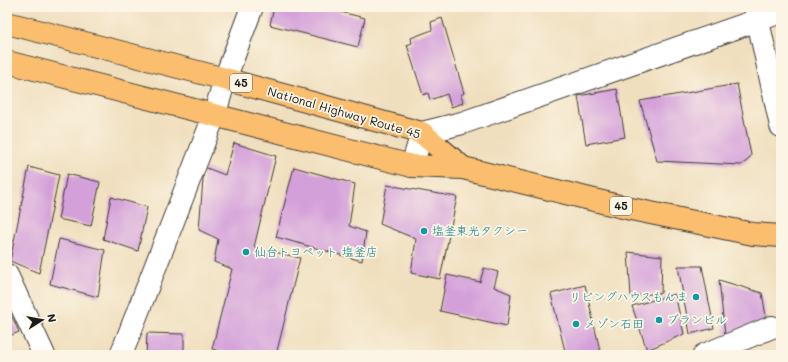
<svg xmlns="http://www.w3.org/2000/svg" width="788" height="362" font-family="Mali,'Klee One',sans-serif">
<rect width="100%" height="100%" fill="#fcf5e5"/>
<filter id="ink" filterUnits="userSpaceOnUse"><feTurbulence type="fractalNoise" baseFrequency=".025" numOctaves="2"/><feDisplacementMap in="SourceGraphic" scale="8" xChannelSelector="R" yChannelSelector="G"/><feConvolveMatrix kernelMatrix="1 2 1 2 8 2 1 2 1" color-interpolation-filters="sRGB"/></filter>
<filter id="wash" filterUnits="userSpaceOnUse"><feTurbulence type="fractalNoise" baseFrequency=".012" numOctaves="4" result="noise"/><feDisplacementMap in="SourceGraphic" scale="16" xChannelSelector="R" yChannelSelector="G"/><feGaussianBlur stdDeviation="0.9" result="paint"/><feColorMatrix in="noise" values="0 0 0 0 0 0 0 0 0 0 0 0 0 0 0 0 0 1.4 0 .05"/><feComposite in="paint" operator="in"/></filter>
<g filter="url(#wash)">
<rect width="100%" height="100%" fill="#f0dfbe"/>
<g id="blocks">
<path fill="#d4a0da" d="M 274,7 L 320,7 L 365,18 L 358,47 L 270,25 Z
M 442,18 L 464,93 L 461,95 L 463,103 L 451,107 L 447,94 L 430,100 L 428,93 L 423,95 L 407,45 L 412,43 L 411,38 L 432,30 L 431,22 Z
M 737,84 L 751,155 L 748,160 L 741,165 L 657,161 L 640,101 Z
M 617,89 L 625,137 L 586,144 L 578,96 Z
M 234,143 L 276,156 L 254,247 L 300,258 L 276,355 L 234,355 L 212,349 L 232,269 L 214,262 L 218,239 L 199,230 L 204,167 L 225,175 Z
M 29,167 L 59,175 L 39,273 L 10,261 Z
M 294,167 L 355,184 L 349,226 L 366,232 L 362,261 L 276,237 Z
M 67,174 L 100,182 L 91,226 L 58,219 Z
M 387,185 L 457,197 L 440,279 L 411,273 L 416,239 L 380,224 Z
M 111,197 L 147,207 L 138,251 L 103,239 Z
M 59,239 L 105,250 L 98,297 L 50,284 Z
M 628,252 L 662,256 L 661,293 L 631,296 Z
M 678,266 L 702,266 L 714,328 L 690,334 Z
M 484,268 L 498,272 L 494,287 L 511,294 L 507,326 L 440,311 L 447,275 L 480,282 Z
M 719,280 L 762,293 L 767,322 L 725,335 Z
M 585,285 L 601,355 L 566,355 L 551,294 Z
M 675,294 L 684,334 L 647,350 L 632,306 Z
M 7,306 L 19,332 L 7,337 Z
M 147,333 L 184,334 L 184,355 L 146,355 Z"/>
</g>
</g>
<g filter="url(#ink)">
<use href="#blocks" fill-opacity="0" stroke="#3c3934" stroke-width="1"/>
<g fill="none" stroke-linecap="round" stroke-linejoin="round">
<defs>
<path id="minor" d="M 755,7 L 781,126
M 412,166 L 422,133 L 462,123 L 781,12
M 7,275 L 44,355
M 121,355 L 214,116 L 225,79 L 252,7
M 704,355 L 772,327"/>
<path id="highway" d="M 7,23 L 225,79 L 422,133 L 463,168
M 7,62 L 412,166 L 463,168 L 631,209 L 753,234 L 781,236"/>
</defs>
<use href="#minor" stroke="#3c3934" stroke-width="24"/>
<use href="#highway" stroke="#3c3934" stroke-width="24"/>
<use href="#minor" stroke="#fff" stroke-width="22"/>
<use href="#highway" stroke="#fabe6e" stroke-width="22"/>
</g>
</g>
<g fill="#0f9aa8" stroke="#fcf5e5" stroke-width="1.5">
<circle cx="424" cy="231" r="4"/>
<circle cx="246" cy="252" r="4"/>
<circle cx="696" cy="297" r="4"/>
<circle cx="659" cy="320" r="4"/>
<circle cx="576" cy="324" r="4"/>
</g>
<g text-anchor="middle" stroke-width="3.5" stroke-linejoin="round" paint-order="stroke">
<g fill="#fcf5e5" stroke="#5f5d58" stroke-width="1">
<rect x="230" y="74" width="22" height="18" rx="3"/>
<rect x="610" y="197" width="22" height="18" rx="3"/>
</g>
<g font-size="11" font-weight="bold" fill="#1c1c1c">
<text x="241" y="87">45</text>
<text x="621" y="210">45</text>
</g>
<g font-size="12" fill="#1c1c1c" stroke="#fcf5e5">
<text transform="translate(344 113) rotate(16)" y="4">National Highway Route 45</text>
</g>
<g font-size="12" fill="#0d838f" stroke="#fcf5e5" text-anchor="start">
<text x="432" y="235">塩釜東光タクシー</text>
<text x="254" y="256">仙台トヨペット 塩釜店</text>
<text x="688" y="301" text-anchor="end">リビングハウスもんま</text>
<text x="667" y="324">ブランビル</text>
<text x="584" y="328">メゾン石田</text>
</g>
</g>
<rect width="788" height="362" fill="none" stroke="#fcf5e5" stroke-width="24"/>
<g transform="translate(42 320) rotate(79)" stroke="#fcf5e5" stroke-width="3" paint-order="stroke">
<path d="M0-3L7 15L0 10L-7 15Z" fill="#1c1c1c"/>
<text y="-6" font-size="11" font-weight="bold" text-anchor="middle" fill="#1c1c1c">N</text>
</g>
</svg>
